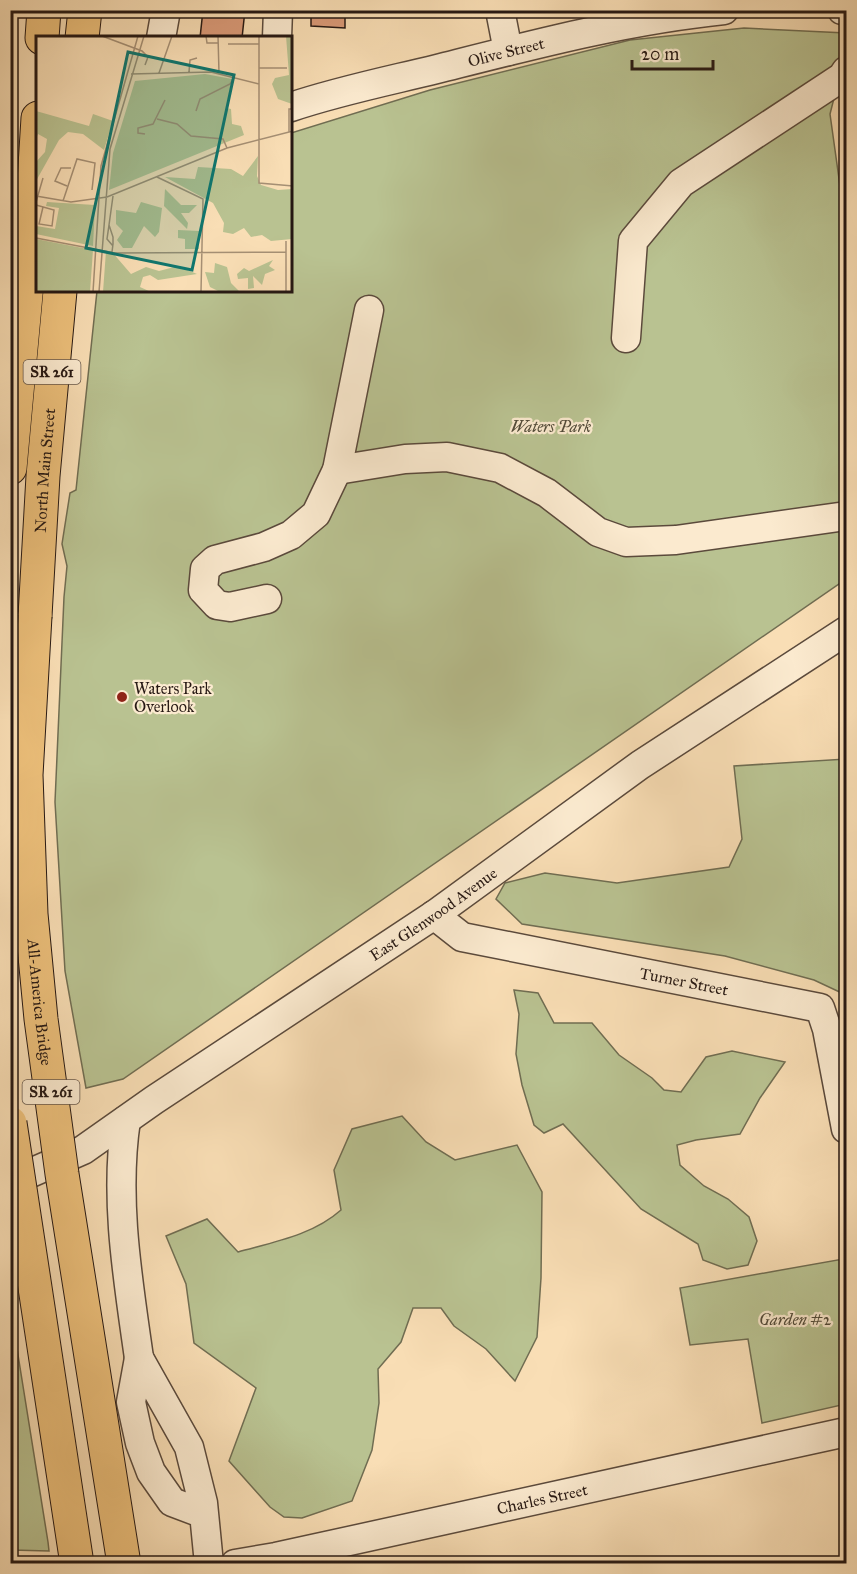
<svg xmlns="http://www.w3.org/2000/svg" width="857" height="1574" font-family="'IM FELL Great Primer',serif">
<rect width="100%" height="100%" fill="#f9deb5"/>
<filter id="stains"><feTurbulence type="fractalNoise" baseFrequency=".00333" numOctaves="4"/><feColorMatrix values="0 0 0 0 .2 0 0 0 0 .09 0 0 0 0 .02 0 0 0 .5 -.17"/></filter>
<radialGradient id="worn" r=".72"><stop offset=".6" stop-color="#630" stop-opacity="0"/><stop offset="1" stop-color="#630" stop-opacity=".3"/></radialGradient>
<path fill="#b9c291" stroke="#706d52" stroke-width="1.5" d="M 744,28 L 846,33 L 846,51 L 830,114 L 846,229 L 846,579 L 123,1079 L 86,1088 L 65,971 L 55,802 L 64,597 L 67,566 L 62,544 L 70,493 L 76,490 L 97,291 L 291,291 L 291,133 L 430,90 L 630,40 Z
M 846,759 L 846,995 L 814,980 L 725,956 L 522,924 L 496,899 L 505,883 L 545,873 L 617,883 L 729,867 L 742,839 L 734,766 Z
M 514,990 L 538,993 L 554,1023 L 592,1023 L 619,1055 L 652,1078 L 664,1090 L 681,1092 L 706,1057 L 732,1051 L 785,1062 L 760,1098 L 740,1134 L 696,1140 L 677,1145 L 680,1165 L 704,1186 L 728,1199 L 749,1217 L 757,1241 L 748,1265 L 727,1269 L 703,1260 L 698,1244 L 641,1209 L 563,1124 L 544,1133 L 534,1125 L 522,1085 L 516,1054 L 519,1014 Z
M 402,1116 L 426,1142 L 455,1160 L 517,1145 L 542,1192 L 541,1278 L 537,1337 L 515,1381 L 486,1349 L 454,1326 L 441,1308 L 413,1308 L 401,1342 L 378,1369 L 379,1403 L 372,1450 L 352,1501 L 302,1518 L 284,1517 L 270,1507 L 229,1461 L 256,1388 L 194,1343 L 186,1284 L 166,1236 L 207,1219 L 238,1252 C 274,1242 313,1235 341,1210 L 334,1170 L 352,1129 Z
M 843,1259 L 846,1276 L 846,1404 L 762,1423 L 748,1339 L 690,1345 L 680,1288 Z
M 10,1305 L 48,1542 L 49,1551 L 11,1550 Z"/>
<path fill="#d99977" stroke="#261813" stroke-width="1.5" d="M 203,10 L 245,10 L 242,38 L 200,38 Z
M 311,10 L 345,10 L 345,28 L 311,26 Z"/>
<g fill="none" stroke-linecap="round" stroke-linejoin="round">
<defs>
<g id="minor">
<path d="M 500,10 L 508,51"/>
<path d="M 842,10 L 846,11"/>
<path d="M 161,38 L 166,10"/>
<path d="M 277,38 L 278,10"/>
<path id="s1" d="M 291,107 C 338,91 388,81 437,69 C 532,45 626,20 724,10"/>
<path d="M 626,338 L 633,241 L 681,183 L 842,77 L 846,71"/>
<path d="M 337,470 L 405,459 L 447,457 L 500,468 L 547,493 L 598,532 L 626,542 L 676,540 L 846,516"/>
<path d="M 267,599 L 230,607 L 217,605 L 203,590 L 205,569 L 215,560 L 264,547 L 291,535 L 316,514 L 337,470 L 369,310"/>
<path id="s2" d="M 434,915 L 462,937 L 820,1008 L 827,1029 L 846,1129"/>
<path d="M 126,1120 C 114,1199 128,1280 139,1358"/>
<path id="s3" d="M 10,1182 L 83,1150 L 154,1100 L 434,915 L 640,765 L 846,631"/>
<path d="M 204,1514 L 172,1502 L 151,1472 L 140,1443 L 131,1402 L 139,1358 L 189,1447 L 203,1503 L 209,1564"/>
<path id="s4" d="M 235,1564 L 276,1557 L 846,1432"/>
</g>
<g id="major">
<path d="M 42,38 L 44,10"/>
<path d="M 82,38 L 85,10"/>
<path d="M 10,468 L 29,262 L 38,118"/>
<path id="s5" d="M 35,616 L 43,476 L 60,291"/>
</g>
</defs>
<use href="#minor" stroke="#5b4a3c" stroke-width="31"/>
<use href="#major" stroke="#261813" stroke-width="35"/>
<use href="#minor" stroke="#fbeacf" stroke-width="28"/>
<use href="#major" stroke="#ecbf7a" stroke-width="33"/>
<defs>
<g id="major-bridge">
<path id="s6" d="M 35,616 L 26,775 L 31,914 L 41,1019 L 62,1174 L 124,1564"/>
<path d="M 10,1123 L 77,1564"/>
</g>
</defs>
<use href="#major-bridge" stroke="#261813" stroke-width="35" stroke-linecap="butt"/>
<use href="#major-bridge" stroke="#ecbf7a" stroke-width="33"/>
</g>
<circle fill="#8f2418" stroke="#fbeacf" stroke-width="2" cx="122" cy="697" r="6"/>
<g text-anchor="middle" stroke-width="4.5" stroke-linejoin="round" paint-order="stroke">
<g fill="#fbeacf" stroke="#66574b" stroke-width="1.5">
<rect x="23.5" y="360" width="57" height="24" rx="4.5"/>
<rect x="22.5" y="1080" width="57" height="24" rx="4.5"/>
</g>
<g font-size="15" font-weight="bold" fill="#261813">
<text x="52" y="377">SR 261</text>
<text x="51" y="1097">SR 261</text>
</g>
<g font-size="16" fill="#261813" stroke="#fbeacf">
<text dy="6" stroke="none"><textPath href="#s1" startOffset="222">Olive Street</textPath></text>
<text dy="6" stroke="none"><textPath href="#s5" startOffset="146">North Main Street</textPath></text>
<text dy="6" stroke="none"><textPath href="#s3" startOffset="502">East Glenwood Avenue</textPath></text>
<text dy="6" stroke="none"><textPath href="#s2" startOffset="262">Turner Street</textPath></text>
<text dy="6" stroke="none"><textPath href="#s6" startOffset="387">All-America Bridge</textPath></text>
<text dy="6" stroke="none"><textPath href="#s4" startOffset="314">Charles Street</textPath></text>
</g>
<g font-size="16" font-style="italic" fill="#524b39" stroke="#fbeacf">
<text x="551" y="432">Waters Park</text>
<text x="795" y="1325">Garden #2</text>
</g>
<g font-size="16" fill="#261813" stroke="#fbeacf" text-anchor="start">
<text x="134" y="694">Waters Park<tspan x="134" dy="18">Overlook</tspan></text>
</g>
</g>
<g transform="translate(36 36)">
<rect width="256" height="256" fill="#f9deb5"/>
<path d="M 250,0 L 256,0 L 256,68 L 242,63 L 236,48 L 239,42 L 253,39 ZM 169,38 L 196,43 L 190,72 L 195,73 L 196,88 L 205,90 L 208,99 L 73,154 L 77,117 L 99,45 ZM 0,75 L 53,90 L 57,78 L 77,85 L 68,114 L 47,98 L 32,96 L 23,104 L 0,145 L 0,126 L 9,116 L 11,103 L 2,98 L 0,103 ZM 222,120 L 221,140 L 225,149 L 242,154 L 256,153 L 256,203 L 235,205 L 226,199 L 215,201 L 208,192 L 197,198 L 187,196 L 188,187 L 177,167 L 129,141 L 159,143 L 162,131 L 195,133 L 207,140 ZM 129,153 L 145,169 L 161,169 L 153,177 L 145,177 L 152,187 L 151,193 L 128,170 ZM 11,166 L 59,169 L 57,210 L 0,198 L 0,190 L 19,193 L 23,172 L 10,170 ZM 105,166 L 126,172 L 123,196 L 119,201 L 108,190 L 96,212 L 87,212 L 81,204 L 87,195 L 80,188 L 80,174 L 100,177 ZM 142,194 L 163,195 L 163,213 L 149,213 L 149,203 L 142,202 ZM 0,203 L 57,214 L 54,256 L 0,256 ZM 70,215 L 76,216 L 95,238 L 110,231 L 123,235 L 142,230 L 161,238 L 122,244 L 114,239 L 107,241 L 104,251 L 115,256 L 67,256 ZM 237,224 L 233,230 L 239,234 L 229,238 L 226,249 L 217,240 L 218,252 L 212,253 L 212,242 L 202,243 L 201,238 L 208,232 L 213,235 ZM 179,227 L 191,231 L 195,247 L 204,256 L 184,256 L 174,251 L 169,236 L 178,237 Z" fill="#b9c291"/>
<path fill="none" stroke="#a58f74" stroke-width="1.5" d="M 66,0 L 106,15 L 112,21 L 109,29M 170,0 L 171,7 L 182,7M 182,0 L 183,37M 223,0 L 223,147 L 257,150M 192,8 L 223,8M 223,32 L 251,32M 153,36 L 154,24 L 161,22M 123,37 L 136,0M 95,38 L 175,36 L 223,48M 160,75 L 164,63 L 194,48 L 198,41M 121,83 L 141,88 L 155,100 L 187,103 L 191,112M 253,96 L 253,73 L 257,73M 109,98 L 102,97 L 102,92 L 117,88 L 129,64M 121,141 L 167,163 L 165,256M 31,150 L 19,145 L 25,132 L 35,132M 0,160 L 35,166 L 71,161 L 191,112 L 257,95M 27,165 L 41,123 L 59,127 L 56,154M 0,166 L 7,142M 0,169 L 18,174 L 16,190 L 3,188 L 7,171M 73,189 L 77,160M 0,202 L 79,217 L 250,216M 76,216 L 77,208 L 77,201 L 73,189 L 71,203 L 77,210M 57,256 L 65,130 L 102,0M 63,256 L 74,113 L 108,0M 250,256 L 250,205"/>
<path fill="#0f766e" fill-opacity="0.15" stroke="#0f766e" stroke-width="3" d="M 92,16 L 198,39 L 156,234 L 50,212 Z"/>
<rect width="256" height="256" fill="none" stroke="#261813" stroke-width="3"/>
</g>
<rect width="857" height="1574" fill="none" stroke="#f9deb5" stroke-width="36"/>
<rect x="12" y="12" width="833" height="1550" fill="none" stroke="#261813" stroke-width="3"/>
<rect x="18" y="18" width="821" height="1538" fill="none" stroke="#261813" stroke-width="1.5"/>
<path d="M632 60v9h81v-9" fill="none" stroke="#261813" stroke-width="3"/>
<text x="641" y="60" font-size="18" fill="#261813" stroke="#fbeacf" stroke-width="4.5" paint-order="stroke">20 m</text>
<rect width="100%" height="100%" filter="url(#stains)"/>
<rect width="100%" height="100%" fill="url(#worn)"/>
</svg>
